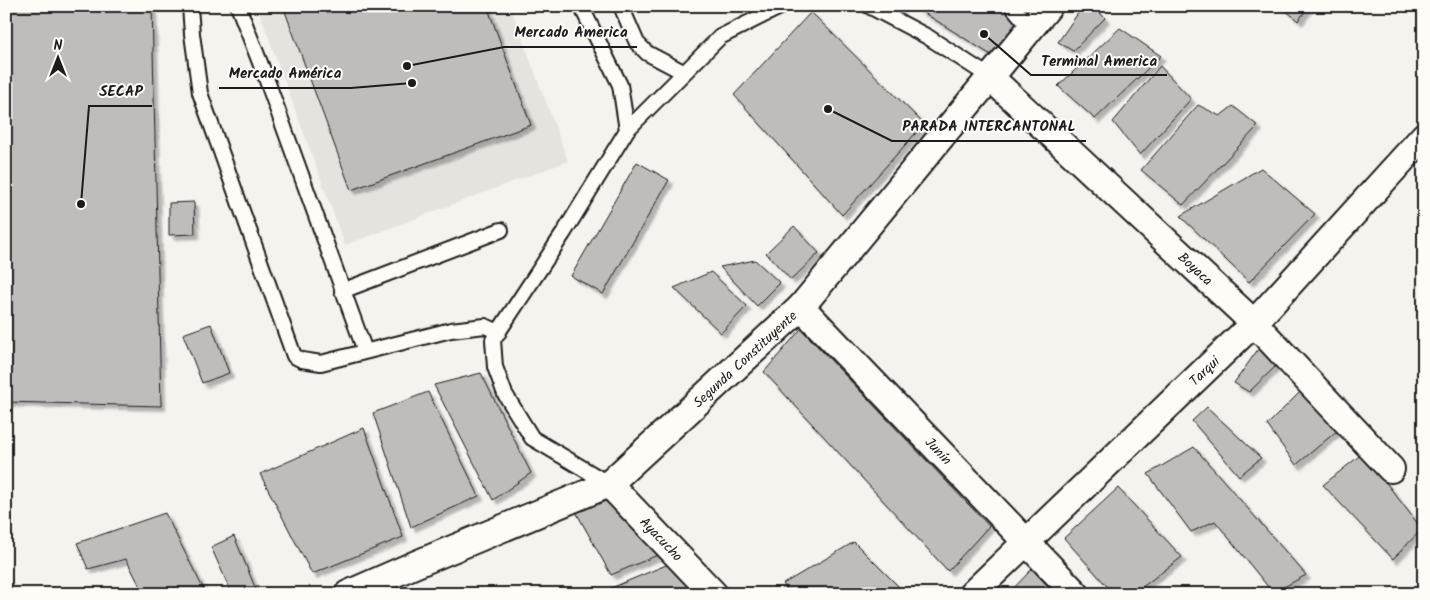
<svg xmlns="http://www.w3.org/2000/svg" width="1430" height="600" font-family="Kalam,sans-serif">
<defs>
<filter id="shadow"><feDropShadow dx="4.5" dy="4.5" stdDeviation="1" flood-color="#0004"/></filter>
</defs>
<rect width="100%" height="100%" fill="#f4f3ee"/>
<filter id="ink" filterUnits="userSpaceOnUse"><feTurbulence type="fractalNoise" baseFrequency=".02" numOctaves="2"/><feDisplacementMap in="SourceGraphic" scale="10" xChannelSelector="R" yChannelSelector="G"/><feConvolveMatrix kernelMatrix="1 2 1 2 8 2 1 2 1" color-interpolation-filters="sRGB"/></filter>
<g filter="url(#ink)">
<path fill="#e4e3de" d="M 257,6 L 510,6 L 568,161 L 345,245 Z"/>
<path fill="#bebdba" stroke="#1c1c1c" filter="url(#shadow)" d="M 6,6 L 152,6 L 161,406 L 6,402 Z
M 283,6 L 487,6 L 531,125 L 351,190 Z
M 913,6 L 1033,6 L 991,55 Z
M 1083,6 L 1093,6 L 1105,18 L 1073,51 L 1058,42 Z
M 1281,6 L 1309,6 L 1298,21 Z
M 811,12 L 924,124 L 842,215 L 734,95 Z
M 1120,28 L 1161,56 L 1095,119 L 1058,86 Z
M 1160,66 L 1191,99 L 1140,155 L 1113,122 Z
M 1198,105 L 1220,116 L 1233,106 L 1258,126 L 1183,205 L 1141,170 Z
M 637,162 L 669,180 L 603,294 L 571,276 Z
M 1261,168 L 1315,214 L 1249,282 L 1180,216 Z
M 194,202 L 195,234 L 169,235 L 169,203 Z
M 794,226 L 819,253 L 791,280 L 766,253 Z
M 755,260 L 780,283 L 757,306 L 720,267 Z
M 711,272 L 747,306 L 721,333 L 674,288 Z
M 211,324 L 229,373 L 202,383 L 183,334 Z
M 801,329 L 989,526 L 948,571 L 764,372 Z
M 1259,348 L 1278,364 L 1249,392 L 1234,383 Z
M 481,373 L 531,473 L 493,500 L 434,385 Z
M 1302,390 L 1338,430 L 1296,465 L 1267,425 Z
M 428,392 L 479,496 L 411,527 L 373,413 Z
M 1207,407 L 1261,458 L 1239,476 L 1192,421 Z
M 364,428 L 403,537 L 312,574 L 260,474 Z
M 1194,447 L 1306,575 L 1273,593 L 1215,521 L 1191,532 L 1148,474 Z
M 1363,453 L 1422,529 L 1393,559 L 1323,485 Z
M 1118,488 L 1182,557 L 1133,594 L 1114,594 L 1064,538 Z
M 610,496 L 667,551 L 611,575 L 576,512 Z
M 165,513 L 206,594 L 144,594 L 126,559 L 88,569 L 77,543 Z
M 234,536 L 257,592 L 253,594 L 232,594 L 211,547 Z
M 854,542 L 906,594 L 791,594 L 783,584 Z
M 671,563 L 698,594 L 615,594 L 611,588 Z
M 1032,569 L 1055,594 L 1008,594 Z
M 1306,589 L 1314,594 L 1296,594 Z"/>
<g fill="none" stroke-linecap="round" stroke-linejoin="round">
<defs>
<path id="service" d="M 190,6 L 192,34 L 200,93 L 294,356 L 302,360 L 321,363 L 451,330 L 485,326 L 499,332
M 238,6 L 266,78 L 365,351
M 581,6 L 620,85 L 627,130
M 621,6 L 637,43 L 647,53 L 683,72
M 869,6 L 928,37 L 990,77
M 1012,6 L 1031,29
M 342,291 L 501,230
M 609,484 L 532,438 L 505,394 L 495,367 L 493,340 L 563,234 L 627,130 L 720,37 L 782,6"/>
<g id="minor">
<path id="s1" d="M 990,77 L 1254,323 L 1391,469"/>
<path id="s2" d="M 801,307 L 1076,594"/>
<path id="s3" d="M 609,484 L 714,594"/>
<path id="s4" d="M 348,594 L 414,565 L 609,484 L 801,307 L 1049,6"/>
<path id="s5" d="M 972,594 L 1254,323 L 1424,136"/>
</g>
</defs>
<use href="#service" stroke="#1c1c1c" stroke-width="18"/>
<use href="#minor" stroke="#1c1c1c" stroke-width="30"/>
<use href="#service" stroke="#fdfcf7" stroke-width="14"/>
<use href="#minor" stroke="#fdfcf7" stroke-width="26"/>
</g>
</g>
<g text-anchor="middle" stroke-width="4" stroke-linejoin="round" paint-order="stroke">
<g font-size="14" fill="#1c1c1c" stroke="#fdfcf7">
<text dy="5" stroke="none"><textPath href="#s1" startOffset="281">Boyaca</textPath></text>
<text dy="5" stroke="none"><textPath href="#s4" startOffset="468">Segunda Constituyente</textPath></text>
<text dy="5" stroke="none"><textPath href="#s5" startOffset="322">Tarqui</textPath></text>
<text dy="5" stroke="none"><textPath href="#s2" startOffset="199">Junín</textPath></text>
<text dy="5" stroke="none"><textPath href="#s3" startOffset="76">Ayacucho</textPath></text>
</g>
</g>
<path fill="none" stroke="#1c1c1c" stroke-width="2" d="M407 66L504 47H637M984 34L1031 75H1167M412 83L351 88H219M81 204L89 106H152M828 109L892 141H1086"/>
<g fill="#1c1c1c" stroke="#fdfcf7" stroke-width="2">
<circle cx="407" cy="66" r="5"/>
<circle cx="984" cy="34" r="5"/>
<circle cx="412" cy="83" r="5"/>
<circle cx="81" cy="204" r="5"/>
<circle cx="828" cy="109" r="5"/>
</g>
<g font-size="15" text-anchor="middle" font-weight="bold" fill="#1c1c1c" stroke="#fdfcf7" stroke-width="4" stroke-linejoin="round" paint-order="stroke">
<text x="571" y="37">Mercado America</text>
<text x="1099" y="66">Terminal America</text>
<text x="285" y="78">Mercado América</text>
<text x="121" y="96">SECAP</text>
<text x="989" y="131">PARADA INTERCANTONAL</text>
</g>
<rect width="1430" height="600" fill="none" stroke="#fdfcf7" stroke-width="25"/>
<rect x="12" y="12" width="1405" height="575" fill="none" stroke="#1c1c1c" stroke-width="2" filter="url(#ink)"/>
<g transform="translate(58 58)" stroke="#fdfcf7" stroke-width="4" paint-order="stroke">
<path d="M0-4L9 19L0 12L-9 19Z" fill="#1c1c1c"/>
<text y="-8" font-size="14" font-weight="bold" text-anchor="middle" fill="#1c1c1c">N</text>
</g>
</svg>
